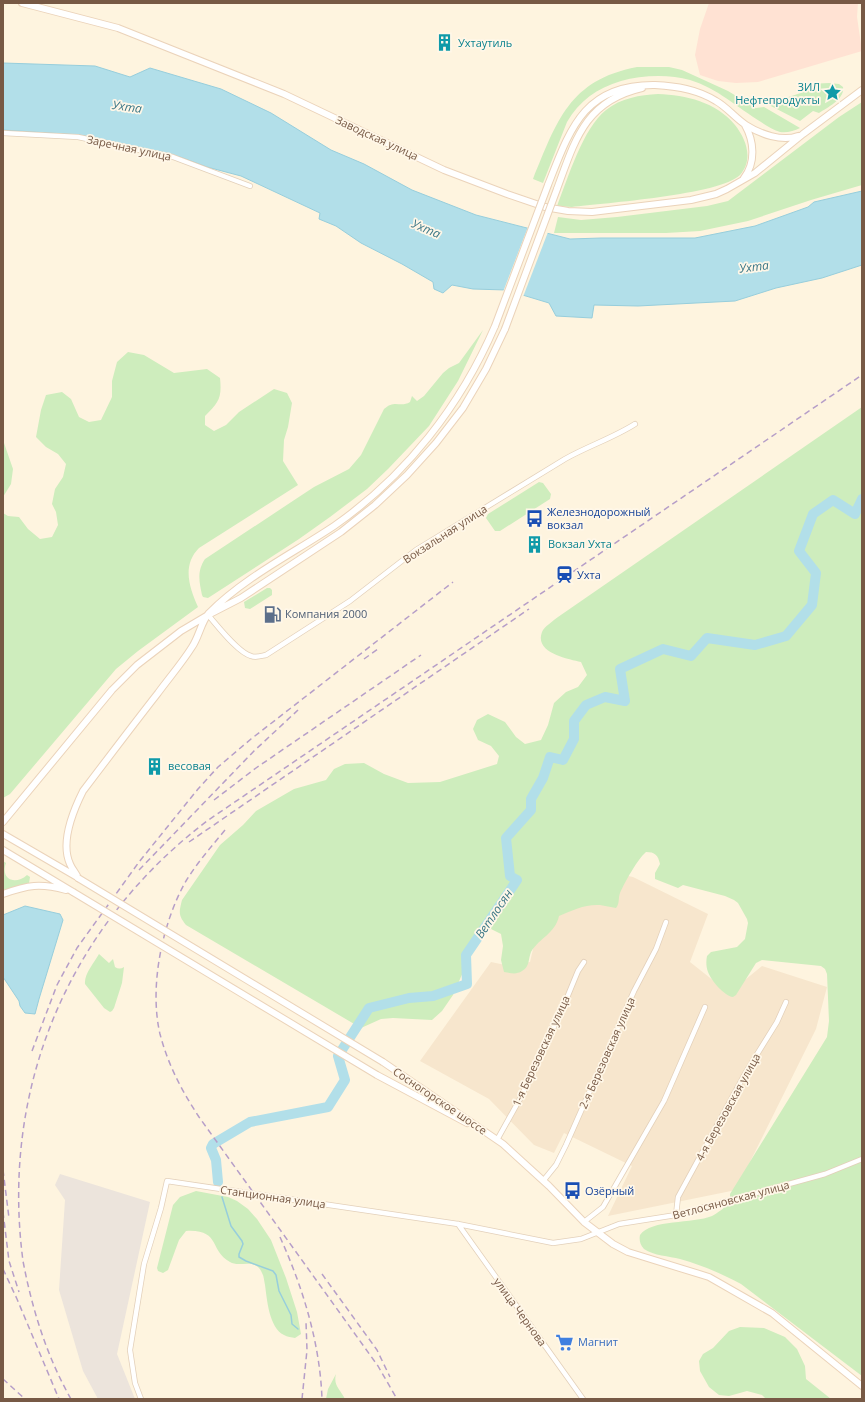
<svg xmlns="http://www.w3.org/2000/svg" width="865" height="1402" font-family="'Open Sans',sans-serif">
<rect width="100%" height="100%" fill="#fef4df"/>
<path fill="#f7e6cd" d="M 585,867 L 633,877 L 708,914 L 690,962 L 729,993 L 762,966 L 827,987 L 816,1029 L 736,1190 L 608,1216 L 632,1166 L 564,1133 L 554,1153 L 534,1145 L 489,1099 L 420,1061 L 491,962 L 510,966 L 530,962 L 542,911 Z"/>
<path fill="#ffe2d3" d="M 709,3 L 858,3 L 857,17 L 862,51 L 758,82 L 736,83 L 718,81 L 700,75 L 695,55 L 700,29 Z"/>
<path fill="#ece4dc" d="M 60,1174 L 150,1202 L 117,1354 L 135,1399 L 98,1399 L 83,1371 L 59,1290 L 65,1200 L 55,1185 Z"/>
<path fill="#ceedbd" d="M 637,67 L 669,67 L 682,70 L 728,91 L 756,108 L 764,107 L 800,128 C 794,131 787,133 780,132 C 773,130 767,126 761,122 C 738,108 717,88 690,80 C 669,74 642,75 621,81 C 597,88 579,101 567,122 L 543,183 L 533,179 C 557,121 569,80 637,67 Z
M 829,83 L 839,84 L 843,87 C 845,99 828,107 819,113 L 813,111 L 800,121 L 767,104 L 810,90 L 808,84 Z
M 658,94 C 686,95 716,102 735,125 C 746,139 754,159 740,175 C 720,195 604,203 572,207 L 557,206 C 568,178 583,128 606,110 C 621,98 640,95 658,94 Z
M 862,102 L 862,185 L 811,200 L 748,221 L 700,231 L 666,233 L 554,233 L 558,217 L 581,220 L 617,217 L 707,206 L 728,201 L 839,117 Z
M 483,330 L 458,381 L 429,426 L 388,469 L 367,489 L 330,517 L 299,539 L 208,598 L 203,597 L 202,595 C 199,581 197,571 205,559 L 314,487 L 349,469 L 361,455 L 384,409 C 395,399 400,408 410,402 L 412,396 L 417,401 L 424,396 L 443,373 L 449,368 L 459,363 Z
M 128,352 L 144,355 L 174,373 L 207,369 L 220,378 C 222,398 219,402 205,416 L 205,425 L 214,431 L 226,425 L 239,412 L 274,389 L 287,393 L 292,403 L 288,427 L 284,440 L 283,461 L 298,485 L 199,548 C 182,565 189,587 198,607 L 138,651 L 116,669 L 10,794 L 3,798 L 3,513 L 8,516 L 19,517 L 28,529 L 40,539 L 52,537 L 58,525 L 56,512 L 52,504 L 55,489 L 63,477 L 66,464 L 58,454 L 46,447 L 36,437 L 41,410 L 46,395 L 62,392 L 71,399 L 79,417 L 89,422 L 101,420 L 112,397 L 112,381 L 117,362 Z
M 862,407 L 862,1376 L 741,1284 C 722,1274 702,1265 680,1259 C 669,1256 654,1256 644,1249 C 640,1245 639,1240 640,1235 C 651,1219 693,1224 712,1216 C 718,1213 725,1207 730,1203 L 730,1194 L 827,1037 L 829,1021 L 827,974 L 825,969 L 821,966 L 762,960 L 756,963 L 736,995 L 733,997 C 724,996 711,980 708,972 C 706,967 706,961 707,956 L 711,952 L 737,947 L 745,939 L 748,923 L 747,919 L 738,903 L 734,900 L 725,896 L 683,885 L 678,888 L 655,879 L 655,873 L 660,864 C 658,855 655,852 646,852 C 637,860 625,882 620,893 C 618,898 620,903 616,908 C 611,907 605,906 600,905 C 585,904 573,910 559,916 C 555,934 540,937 531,952 C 528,959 530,967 522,971 C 516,975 511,973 504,972 L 501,960 L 503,946 L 501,934 L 491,929 L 478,938 L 453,995 L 442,1011 L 432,1020 L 393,1018 L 381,1019 L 361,1028 L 186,925 C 178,915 179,912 182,900 L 220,845 L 243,825 L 256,811 L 294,789 L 326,780 L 334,769 L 345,764 L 364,763 L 384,774 L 408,783 L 440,782 L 497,764 L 499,756 L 491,746 L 478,740 L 473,729 L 477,720 L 488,714 L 505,722 L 516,737 L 525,744 L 541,740 L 548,725 L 554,703 L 566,692 L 578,687 L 587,675 L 581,662 C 568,659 534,653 542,632 C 544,627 553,621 558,617 Z
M 3,440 L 13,469 L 11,484 L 3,497 Z
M 539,482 L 543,483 L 551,494 L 550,499 L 500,531 L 495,531 L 486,518 L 488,514 Z
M 267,588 L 270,588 L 272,590 L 272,595 L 250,609 L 245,608 L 244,602 Z
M 3,861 L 6,863 C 0,879 15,886 27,875 L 30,877 L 29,883 L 3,891 Z
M 99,954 L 109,963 L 113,959 L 115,967 C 118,969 121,969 124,967 L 122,983 L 114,1008 L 112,1011 L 110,1012 L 104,1008 L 85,984 C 84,974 94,963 99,954 Z
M 196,1191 L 228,1197 L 237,1201 L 248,1209 L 257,1219 L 271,1240 L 286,1278 L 297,1312 L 301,1334 L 295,1338 C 292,1337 287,1337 284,1335 C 269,1328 267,1299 265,1285 C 264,1281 264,1276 262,1273 C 256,1257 239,1268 230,1262 C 209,1251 221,1229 186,1231 L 179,1240 L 168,1270 L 163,1273 L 158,1271 L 157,1268 L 173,1205 L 180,1197 Z
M 740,1327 L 764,1328 L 785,1337 L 797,1349 L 805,1366 L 806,1379 L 831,1399 L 766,1399 L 762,1395 L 747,1391 L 729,1396 L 719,1395 L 709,1387 L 700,1371 L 699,1361 L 703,1354 L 713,1348 L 729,1331 Z
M 336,1374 C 333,1385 340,1389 345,1399 L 326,1399 L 328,1389 Z"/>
<path fill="#b2dfe9" stroke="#97cedc" d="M 3,63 L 95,66 L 130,77 L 150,68 L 221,89 L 271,113 L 331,150 L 364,164 L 412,190 L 476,215 L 570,239 L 601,238 L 695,238 L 755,226 L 808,207 L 814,202 L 862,191 L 862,265 L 822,278 L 776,288 L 735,301 L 638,306 L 594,305 L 592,318 L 556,316 L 549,303 L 506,290 L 473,289 L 452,285 L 443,293 L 434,289 L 433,282 L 402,264 L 361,243 L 336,226 L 319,219 L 320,213 L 241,176 L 207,167 L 180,157 L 79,135 L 3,130 Z
M 25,906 L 60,914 L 63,920 L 39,999 L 35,1014 L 25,1013 L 20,1006 L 19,1001 L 3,977 L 3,915 Z"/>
<path fill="#fef4df" d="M 528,227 L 548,232 L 523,297 L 503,292 Z"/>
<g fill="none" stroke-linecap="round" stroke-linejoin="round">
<path stroke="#97cedc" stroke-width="1.5" d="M 222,1197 L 231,1226 L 242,1241 L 243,1244 L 239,1254 L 239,1257 L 246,1261 L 273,1271 L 276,1275 L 279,1291 L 291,1315 L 292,1324 L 298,1329"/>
<path stroke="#b2dfe9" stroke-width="10" d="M 218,1182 L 216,1160 L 211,1148 L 213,1144 L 250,1122 L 328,1107 L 345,1080 L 338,1056 L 369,1008 L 409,998 L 433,996 L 467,984 L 466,955 L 517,880 L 510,876 L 506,838 L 531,810 L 531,799 L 543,778 L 550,757 L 563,760 L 574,739 L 574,721 L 586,705 L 605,697 L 625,701 L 620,669 L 663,649 L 691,656 L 707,638 L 755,645 L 786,636 L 812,605 L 816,573 L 799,551 L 813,514 L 833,500 L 855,514 L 862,499"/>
<defs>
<path id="street" d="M 3,133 L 78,137 L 173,157 L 250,186
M 208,615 C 217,625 238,653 251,656 C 256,658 261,656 266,655 L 350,601 L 416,550 L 565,459 C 588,446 613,438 635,424
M 497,1140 L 521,1097 L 564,1005 L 578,971 L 584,962
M 543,1181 L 556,1165 L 566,1145 L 634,991 L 656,949 L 666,922
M 676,1215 L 678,1197 L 746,1072 L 777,1022 L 786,1002
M 584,1222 L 603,1207 L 664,1101 L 705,1007
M 458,1224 L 583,1399
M 141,1399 L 135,1383 L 130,1350 L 144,1264 L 161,1208 L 167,1181 L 458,1224 L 553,1243 L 581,1239 L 619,1224 L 676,1215 L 825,1174 L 862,1159"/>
<path id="secondary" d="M 22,3 L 118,28 L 284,94 L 444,170 L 507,194 L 545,207 L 568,211 L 592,212 L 691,200 L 716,194 L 727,189 L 755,173 L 803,134 L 862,90
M 744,178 C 756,162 754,141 745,125
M 548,185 C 570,129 584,84 655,85 C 676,86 697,89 716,101 C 727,107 735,118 746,125 C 760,134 782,142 798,136
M 557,189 C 575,140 585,101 642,88
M 3,822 L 112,690 L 137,665 L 181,631 L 208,615 L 241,598 L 341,532 L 375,505 L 407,475 L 436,443 L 463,408 L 486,369 L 505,329
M 3,834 L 77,877
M 3,850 L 73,892
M 78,878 C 76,873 72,869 70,864 C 60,842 73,811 83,791 C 108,758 133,725 158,693 C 169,678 182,663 192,647 C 199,637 201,622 209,613 C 245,577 292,554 334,526 C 406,476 461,405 495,326
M 3,894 C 28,885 40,883 66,890
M 383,1062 L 503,1144 L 549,1186 L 584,1222 L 613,1244 L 628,1252 L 709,1277 L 772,1313 L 862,1386
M 377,1075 L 467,1123"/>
</defs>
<use href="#street" stroke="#e3d0ba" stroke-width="6"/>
<use href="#secondary" stroke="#ebd3ba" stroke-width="8"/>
<use href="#street" stroke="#fff" stroke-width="4.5"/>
<use href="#secondary" stroke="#fff" stroke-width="6"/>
<path stroke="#b69ec8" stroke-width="1.5" stroke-dasharray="6 4" stroke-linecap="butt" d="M 364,659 L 378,649
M 214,800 L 256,768 L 421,655
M 225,830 C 211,847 197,863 186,881 C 162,923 149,987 160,1034 C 168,1065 182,1091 199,1117 L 378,1366 L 397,1399
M 189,842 L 529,609
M 139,870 L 254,751 L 298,710
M 32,1051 L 57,985 L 77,948 L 139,862 L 198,789 L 218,767 L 251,739 L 453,582
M 3,1170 L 9,1218
M 3,1212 L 9,1261 L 19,1292
M 280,1237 C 303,1288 320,1343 322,1399
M 3,1269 L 17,1299 L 59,1399
M 322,1274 L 377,1350 L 390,1377
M 3,1379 L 25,1399
M 71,1399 C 47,1357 32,1309 23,1261 C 0,1088 69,926 207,821 L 862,375
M 302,1399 L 307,1350 L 306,1322"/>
<defs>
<path id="secondary-bridge" d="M 495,326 L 548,185
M 505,329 L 557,189
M 78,878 L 383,1062
M 73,892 L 377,1075"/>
</defs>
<use href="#secondary-bridge" stroke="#ebd3ba" stroke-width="8" stroke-linecap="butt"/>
<use href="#secondary-bridge" stroke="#fff" stroke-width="6"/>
</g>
<defs>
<symbol id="building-bare" viewBox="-9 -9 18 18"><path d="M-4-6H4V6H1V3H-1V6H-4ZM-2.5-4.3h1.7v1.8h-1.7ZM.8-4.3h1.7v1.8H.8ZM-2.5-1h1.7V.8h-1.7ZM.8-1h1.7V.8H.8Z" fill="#0f9aa8" stroke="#fff7e8" stroke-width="2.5" paint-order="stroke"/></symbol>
<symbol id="sight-bare" viewBox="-9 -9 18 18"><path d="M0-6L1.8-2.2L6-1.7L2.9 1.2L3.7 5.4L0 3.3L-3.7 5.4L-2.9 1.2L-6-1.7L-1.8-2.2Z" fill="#0f9aa8" stroke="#fff7e8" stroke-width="2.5" paint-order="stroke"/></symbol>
<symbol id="bus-bare" viewBox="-9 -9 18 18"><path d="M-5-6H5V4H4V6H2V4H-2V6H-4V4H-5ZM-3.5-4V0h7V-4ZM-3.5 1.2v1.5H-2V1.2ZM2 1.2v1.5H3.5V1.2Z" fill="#1a4fb4" stroke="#fff7e8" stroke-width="2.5" paint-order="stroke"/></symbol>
<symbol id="station-bare" viewBox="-9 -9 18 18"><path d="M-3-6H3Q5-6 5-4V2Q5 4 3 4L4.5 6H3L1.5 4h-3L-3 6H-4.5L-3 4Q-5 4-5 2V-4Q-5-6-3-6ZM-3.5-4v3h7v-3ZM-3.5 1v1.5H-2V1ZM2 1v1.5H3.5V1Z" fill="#1a4fb4" stroke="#fff7e8" stroke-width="2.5" paint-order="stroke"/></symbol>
<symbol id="fuel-bare" viewBox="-9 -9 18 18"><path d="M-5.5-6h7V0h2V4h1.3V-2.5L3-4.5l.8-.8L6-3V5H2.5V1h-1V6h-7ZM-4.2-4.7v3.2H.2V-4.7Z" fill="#5c6f8a" stroke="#fff7e8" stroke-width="2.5" paint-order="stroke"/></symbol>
<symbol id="supermarket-bare" viewBox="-9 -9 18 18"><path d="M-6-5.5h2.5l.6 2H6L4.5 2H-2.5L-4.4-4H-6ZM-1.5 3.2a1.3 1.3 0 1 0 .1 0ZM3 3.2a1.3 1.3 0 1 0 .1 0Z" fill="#3f7fe0" stroke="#fff7e8" stroke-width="2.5" paint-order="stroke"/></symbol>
</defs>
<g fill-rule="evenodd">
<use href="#building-bare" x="432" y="30" width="25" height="25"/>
<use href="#sight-bare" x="820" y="80" width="25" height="25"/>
<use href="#bus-bare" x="522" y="506" width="25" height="25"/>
<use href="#building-bare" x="522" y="532" width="25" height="25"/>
<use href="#station-bare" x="552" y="562" width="25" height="25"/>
<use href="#fuel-bare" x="260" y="602" width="25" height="25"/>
<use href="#building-bare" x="142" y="754" width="25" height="25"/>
<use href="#bus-bare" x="560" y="1178" width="25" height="25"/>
<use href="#supermarket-bare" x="552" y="1330" width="25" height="25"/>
</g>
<g text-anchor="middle" stroke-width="3.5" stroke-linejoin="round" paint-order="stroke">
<g font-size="11" fill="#0d838f" stroke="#fff7e8" text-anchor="start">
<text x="458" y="47">Ухтаутиль</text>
<text x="820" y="91" text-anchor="end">ЗИЛ<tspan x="820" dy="13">Нефтепродукты</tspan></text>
<text x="548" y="548">Вокзал Ухта</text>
<text x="168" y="770">весовая</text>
</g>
<g font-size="11" fill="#775945" stroke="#fff7e8">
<text transform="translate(377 138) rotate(25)" y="4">Заводская улица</text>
<text transform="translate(129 148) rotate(12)" y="4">Заречная улица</text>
<text transform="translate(445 534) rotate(-33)" y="4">Вокзальная улица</text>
<text transform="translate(541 1051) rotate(-65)" y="4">1-я Березовская улица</text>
<text transform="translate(607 1053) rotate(-66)" y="4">2-я Березовская улица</text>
<text transform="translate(440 1101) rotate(34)" y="4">Сосногорское шоссе</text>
<text transform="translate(728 1107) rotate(-61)" y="4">4-я Березовская улица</text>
<text transform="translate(273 1197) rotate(8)" y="4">Станционная улица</text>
<text transform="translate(731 1200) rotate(-15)" y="4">Ветлосяновская улица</text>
<text transform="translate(520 1312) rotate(54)" y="4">улица Чернова</text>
</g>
<g font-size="11" fill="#164399" stroke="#fff7e8" text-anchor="start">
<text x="547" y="516">Железнодорожный<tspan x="547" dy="13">вокзал</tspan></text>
<text x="577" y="579">Ухта</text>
<text x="585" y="1195">Озёрный</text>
</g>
<g font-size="11" fill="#4e5e75" stroke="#fff7e8" text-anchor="start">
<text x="285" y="618">Компания 2000</text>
</g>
<g font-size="11" fill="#366cbe" stroke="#fff7e8" text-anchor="start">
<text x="578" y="1346">Магнит</text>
</g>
<g font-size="12" font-style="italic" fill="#3a7686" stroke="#fff7e8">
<text transform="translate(127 107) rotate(8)" y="4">Ухта</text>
<text transform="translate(426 229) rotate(23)" y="4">Ухта</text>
<text transform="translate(754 267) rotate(-7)" y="4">Ухта</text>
<text transform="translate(494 914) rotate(-56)" y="4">Ветлосян</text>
</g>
</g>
<rect width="865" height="1402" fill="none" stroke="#775945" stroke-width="8"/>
</svg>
